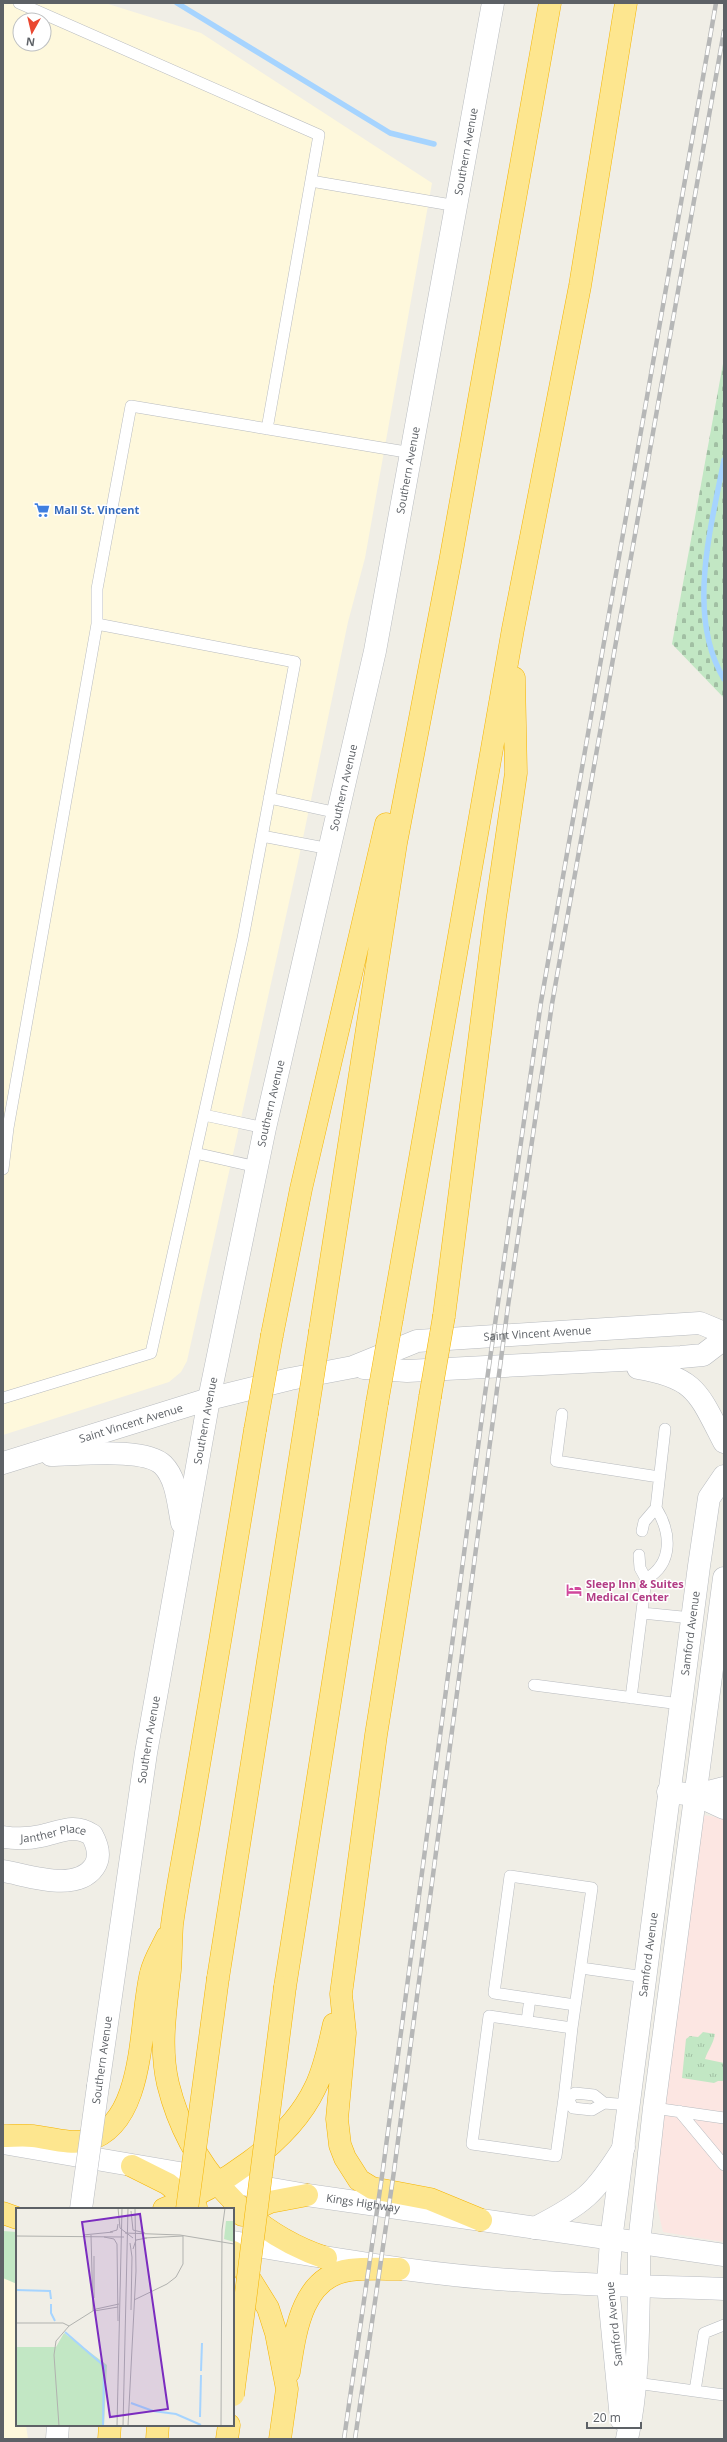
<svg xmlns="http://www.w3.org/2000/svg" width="727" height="2442" font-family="'Open Sans',sans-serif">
<defs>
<pattern id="cemetery-stones" width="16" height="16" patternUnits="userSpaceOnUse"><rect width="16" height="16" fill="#c2e7c4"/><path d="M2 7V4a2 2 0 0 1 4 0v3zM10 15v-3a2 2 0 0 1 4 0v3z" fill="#a1bfa3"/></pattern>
<pattern id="park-tufts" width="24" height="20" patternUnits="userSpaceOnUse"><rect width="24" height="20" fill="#c2e7c4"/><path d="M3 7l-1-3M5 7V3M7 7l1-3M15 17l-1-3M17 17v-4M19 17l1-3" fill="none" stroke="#a1bfa3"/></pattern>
</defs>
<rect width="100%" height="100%" fill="#f0eee6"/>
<path fill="#fef8dc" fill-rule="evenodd" d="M 3,3 L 105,3 L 201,33 L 432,183 L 365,558 L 348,622 L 298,862 L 187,1361 L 181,1372 L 169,1382 L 3,1435 ZM 20,20 L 44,20 L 44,44 L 20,44 Z
M 3,2278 L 17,2284 L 17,2425 L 26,2425 L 28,2439 L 3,2439 Z"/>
<path fill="#fce6e2" d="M 702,1815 L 724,1818 L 724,2242 L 663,2232 L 654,2193 Z"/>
<path fill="#c2e7c4" d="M 3,2231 L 17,2232 L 17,2284 L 3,2278 Z"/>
<path fill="url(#cemetery-stones)" d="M 724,358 L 724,698 L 672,644 Z"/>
<path fill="url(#park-tufts)" d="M 703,2032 L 715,2034 C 713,2045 708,2050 705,2059 L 724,2063 L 724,2081 L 718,2081 L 714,2083 L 682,2078 L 686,2039 L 690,2036 L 698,2037 Z"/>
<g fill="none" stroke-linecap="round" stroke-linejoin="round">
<path stroke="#a6d4ff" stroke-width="5.5" d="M 177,3 L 390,133 L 434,144
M 724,460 C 711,527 686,616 724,679"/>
<defs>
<path id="service" d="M 19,3 L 319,135 L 267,429
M 311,181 L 457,206
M 269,798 L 338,813
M 262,836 L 330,849
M 204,1115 L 265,1128
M 195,1153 L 257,1167
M 3,1169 L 8,1128 L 97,624 L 97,589 L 131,406 L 412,453
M 3,1398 L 151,1353 L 243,938 L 295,662 L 97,624
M 562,1414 L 556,1461 L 659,1477
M 642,1531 L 644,1522 L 656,1508
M 639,1555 L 640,1568 L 646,1579
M 642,1613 L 692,1618
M 534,1685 L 680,1704
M 631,1698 L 646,1579 C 674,1563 671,1532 656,1508 L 665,1429
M 581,1968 L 645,1977
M 527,2021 L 530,1998
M 572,2028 L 592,1888 L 510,1876 L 494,1993 L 575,2005
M 564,2098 L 556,2156 L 472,2144 L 489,2016 L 572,2028 L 564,2098 L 568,2099 L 573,2108 L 592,2110 L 604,2103
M 568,2099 L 575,2093 L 594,2095 L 604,2103 L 630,2105
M 654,2108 L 724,2118
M 679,2111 L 724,2165
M 636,2383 L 724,2395
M 695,2391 L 704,2333 L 724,2325"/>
<g id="minor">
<path d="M 668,1792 L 696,1795 L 724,1808"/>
<path d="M 696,1795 L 724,1788"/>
<path id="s1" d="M 3,1837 C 16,1839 28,1839 41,1836 C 60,1832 74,1823 92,1835 C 98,1846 101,1857 94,1867 C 76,1893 28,1875 3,1871"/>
<path d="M 608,2285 L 621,2419"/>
<path d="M 627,2439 C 638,2388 638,2337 639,2285"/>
</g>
<g id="tertiary">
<path d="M 364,1368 L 407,1371 L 681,1357 L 703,1355 L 724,1339"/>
<path d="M 638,1368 C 696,1378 698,1392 724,1442"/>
<path d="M 51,1455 C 77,1455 145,1447 163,1465 C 177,1479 178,1504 182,1523"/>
<path id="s2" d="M 3,1463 L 209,1399 L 290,1379 L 353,1367 L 417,1341 L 700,1323 L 724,1333"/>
<path id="s3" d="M 98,2086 L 146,1753 L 209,1399 L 265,1128 L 375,651 L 493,3"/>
<path id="s4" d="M 608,2285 L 611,2240 L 699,1566 L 709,1498 L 724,1476"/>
<path d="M 639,2285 L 639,2243 L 654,2108 L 724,1578"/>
<path d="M 57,2439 L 58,2425"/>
</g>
<g id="secondary">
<path id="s5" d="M 3,2143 L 307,2195 L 724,2255"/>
<path d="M 535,2228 C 584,2203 595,2194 624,2147"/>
<path d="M 233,2242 C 317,2256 400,2271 485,2278 C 564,2285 644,2286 724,2289"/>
</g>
<path id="motorway" d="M 444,1316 L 495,917 L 516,773 L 514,678
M 392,1318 L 513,629 L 580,286 L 626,3
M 320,1331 L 396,843 L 450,562 L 550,3
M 272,1335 L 301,1189 L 386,824
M 430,1397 L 376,1735 L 341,1994 L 345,2033 L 337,2119 L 340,2145 L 345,2158 L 359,2180 L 372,2188 L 430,2199 L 481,2220
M 255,1430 C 234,1557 213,1685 191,1812 C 185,1849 177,1887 172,1925 C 171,1940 171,1955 170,1970 C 166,2007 159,2046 168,2084 C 188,2165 247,2232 326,2258
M 218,1978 L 307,1414
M 285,1987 L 377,1403
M 3,2136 C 13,2136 23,2135 33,2136 C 50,2138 71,2145 88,2140 C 147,2123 139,2020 151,1973 C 154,1960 162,1948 167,1937
M 132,2166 L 168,2184 L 196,2207
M 164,2209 C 219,2188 289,2143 315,2088 C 325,2068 329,2045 334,2024
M 3,2213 L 17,2218
M 242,2215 L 270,2202 L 307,2195
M 233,2252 L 268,2308 L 276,2333 L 287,2389 L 280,2439
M 289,2372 C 295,2334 301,2276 350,2270 C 366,2268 383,2269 399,2269
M 109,2439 L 110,2425
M 157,2439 L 158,2425
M 227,2439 L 229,2425"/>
</defs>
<use href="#service" stroke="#b8bbbf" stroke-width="12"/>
<use href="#minor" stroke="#b8bbbf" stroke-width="23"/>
<use href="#tertiary" stroke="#b8bbbf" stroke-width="23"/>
<use href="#secondary" stroke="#b9bcc1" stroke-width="23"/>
<use href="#motorway" stroke="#f5b400" stroke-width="23"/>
<use href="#service" stroke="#fff" stroke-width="11"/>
<use href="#minor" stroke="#fff" stroke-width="22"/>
<use href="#tertiary" stroke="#fff" stroke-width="22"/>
<use href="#secondary" stroke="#fff" stroke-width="22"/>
<use href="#motorway" stroke="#fde68f" stroke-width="22"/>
<defs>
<path id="rail" d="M 344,2439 L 383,2169 L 485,1394 L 541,1002 L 716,3
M 355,2439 L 394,2171 L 508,1306 L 552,1004 L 724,31"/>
</defs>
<use href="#rail" stroke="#b6b7b7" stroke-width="4.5"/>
<use href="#rail" stroke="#fff" stroke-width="3" stroke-dasharray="9" stroke-linecap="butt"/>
<defs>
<path id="tertiary-bridge" d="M 81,2209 L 98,2086"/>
<path id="motorway-bridge" d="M 430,1397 L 444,1316
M 377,1403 L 392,1318
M 307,1414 L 320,1331
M 255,1430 L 272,1335
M 187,2209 L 218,1978
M 233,2395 L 285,1987"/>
</defs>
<use href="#tertiary-bridge" stroke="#b8bbbf" stroke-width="23" stroke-linecap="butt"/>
<use href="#motorway-bridge" stroke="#f5b400" stroke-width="23" stroke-linecap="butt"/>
<use href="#tertiary-bridge" stroke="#fff" stroke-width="22"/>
<use href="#motorway-bridge" stroke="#fde68f" stroke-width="22"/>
</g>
<defs>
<symbol id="supermarket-bare" viewBox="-9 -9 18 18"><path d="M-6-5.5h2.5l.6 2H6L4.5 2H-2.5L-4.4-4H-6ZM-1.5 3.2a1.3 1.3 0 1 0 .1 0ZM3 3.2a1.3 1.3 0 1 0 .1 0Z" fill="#3f7fe0" stroke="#fff" stroke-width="2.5" paint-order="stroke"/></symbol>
<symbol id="hotel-bare" viewBox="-9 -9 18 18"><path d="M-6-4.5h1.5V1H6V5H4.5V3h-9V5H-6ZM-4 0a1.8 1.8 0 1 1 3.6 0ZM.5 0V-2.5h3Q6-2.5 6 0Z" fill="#d1479c" stroke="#fff" stroke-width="2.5" paint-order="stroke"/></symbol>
</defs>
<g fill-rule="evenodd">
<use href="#supermarket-bare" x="31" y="499" width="22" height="22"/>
<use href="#hotel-bare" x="563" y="1579" width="22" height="22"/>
</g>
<g text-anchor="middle" stroke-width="3" stroke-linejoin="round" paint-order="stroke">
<g font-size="11" fill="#5d6166" stroke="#fff">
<text dy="4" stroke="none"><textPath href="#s3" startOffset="1970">Southern Avenue</textPath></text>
<text dy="4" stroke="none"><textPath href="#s3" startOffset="1646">Southern Avenue</textPath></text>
<text dy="4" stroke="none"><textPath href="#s3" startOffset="1322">Southern Avenue</textPath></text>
<text dy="4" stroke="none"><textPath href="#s3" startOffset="998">Southern Avenue</textPath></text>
<text dy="4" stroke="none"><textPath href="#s2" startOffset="553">Saint Vincent Avenue</textPath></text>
<text dy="4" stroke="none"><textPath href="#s3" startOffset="674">Southern Avenue</textPath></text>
<text dy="4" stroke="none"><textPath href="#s2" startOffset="134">Saint Vincent Avenue</textPath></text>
<text dy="4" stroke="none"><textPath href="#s4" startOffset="657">Samford Avenue</textPath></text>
<text dy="4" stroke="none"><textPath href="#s3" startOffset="350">Southern Avenue</textPath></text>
<text dy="4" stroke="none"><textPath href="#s1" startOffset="51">Janther Place</textPath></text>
<text dy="4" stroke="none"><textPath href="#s4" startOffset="333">Samford Avenue</textPath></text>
<text transform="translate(102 2060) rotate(-82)" y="4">Southern Avenue</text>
<text dy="4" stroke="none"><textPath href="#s5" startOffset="365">Kings Highway</textPath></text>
<text transform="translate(614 2324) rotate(-96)" y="4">Samford Avenue</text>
</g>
<g font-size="11" font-weight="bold" fill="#366cbe" stroke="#fff" text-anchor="start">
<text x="54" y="514">Mall St. Vincent</text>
</g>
<g font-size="11" font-weight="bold" fill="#b23c85" stroke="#fff" text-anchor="start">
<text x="586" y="1588">Sleep Inn &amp; Suites<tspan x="586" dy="13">Medical Center</tspan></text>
</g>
</g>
<g transform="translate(16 2208)">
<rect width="218" height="218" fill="#f0eee6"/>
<path d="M 48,125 L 91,157 L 88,218 L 0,218 L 0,139 L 40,139 Z" fill="#c2e7c4"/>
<path d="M 210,13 L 218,13 L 218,34 L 208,31 Z" fill="#c2e7c4"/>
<path fill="none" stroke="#a6d4ff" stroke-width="2" d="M 0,82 L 34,83 L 35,91M 35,96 L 35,105 L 39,113M 49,124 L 88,158 L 87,218M 185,163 L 186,135M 115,195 L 137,203 L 160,206 L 185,217M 184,209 L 185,167"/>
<path fill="none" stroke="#b1b2af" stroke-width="1" d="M 102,0 L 104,20 L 117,30M 115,3 L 117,22 L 129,25M 94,24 L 101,22 L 102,16M 109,25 L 164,27 L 218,36M 67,27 L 97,24M 75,27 L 77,103M 0,28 L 108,29M 88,29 L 98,31 L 101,36 L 102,113M 128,30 L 167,28M 114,35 L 116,49 L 115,102M 117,41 L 120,32 L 131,30M 78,48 L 78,90M 118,92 L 151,76 L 160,69 L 167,56 L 167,28M 78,103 L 102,99M 0,115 L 47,115 L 53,118M 43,218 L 38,147 L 40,133 L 53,118 L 80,101 L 103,96M 101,218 L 106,0M 107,218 L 112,0M 112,218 L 120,63 L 119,0M 205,218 L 206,22 L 209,0"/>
<path fill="#7b2cbf" fill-opacity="0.15" stroke="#7b2cbf" stroke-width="2" d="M 124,6 L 152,201 L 94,209 L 66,14 Z"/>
<rect width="218" height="218" fill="none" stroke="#5d6166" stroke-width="2"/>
</g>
<rect width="727" height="2442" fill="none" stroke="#5d6166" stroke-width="8"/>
<g transform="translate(32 32) rotate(188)"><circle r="19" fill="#ffffff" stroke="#bec0c2"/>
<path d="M0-3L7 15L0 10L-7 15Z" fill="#ea4831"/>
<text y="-6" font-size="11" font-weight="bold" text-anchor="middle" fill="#5d6166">N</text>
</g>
<path d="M587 2422v6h54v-6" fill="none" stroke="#5d6166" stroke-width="2"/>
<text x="593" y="2422" font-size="12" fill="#5d6166" stroke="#ffffff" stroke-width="3" paint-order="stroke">20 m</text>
</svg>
